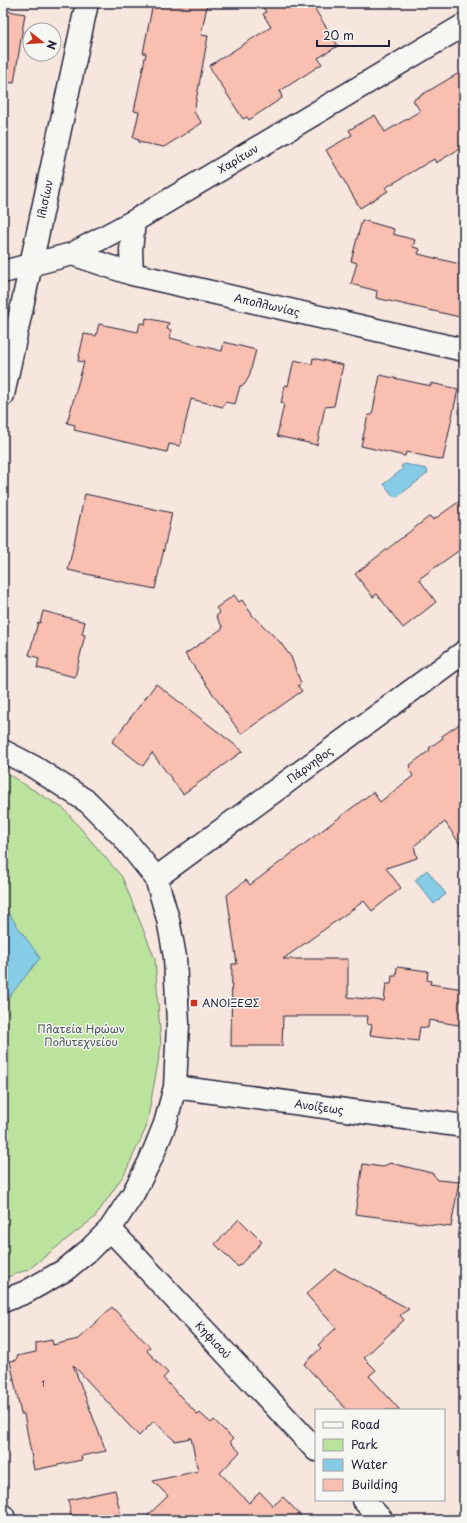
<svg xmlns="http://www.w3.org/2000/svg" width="467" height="1523" font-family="'Playpen Sans',sans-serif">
<rect width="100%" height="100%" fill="#f7e6de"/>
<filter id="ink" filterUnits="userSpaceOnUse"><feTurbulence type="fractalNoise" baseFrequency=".025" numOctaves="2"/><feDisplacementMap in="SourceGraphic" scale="8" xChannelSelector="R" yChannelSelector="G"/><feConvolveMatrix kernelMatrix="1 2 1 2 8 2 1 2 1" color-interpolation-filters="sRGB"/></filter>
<g filter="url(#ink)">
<path fill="#bce39e" stroke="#6f826c" d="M 3,771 L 64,809 L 122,877 L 155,959 L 161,1046 L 146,1128 L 125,1173 L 95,1217 L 29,1269 L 3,1279 Z"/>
<path fill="#86cce7" stroke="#5e88a2" d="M 405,464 L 426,469 L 428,471 L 427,474 L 397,497 L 393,496 L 384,484 L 403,469 L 401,466 Z
M 427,870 L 446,894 L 434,904 L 415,880 Z
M 9,914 L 40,958 L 9,997 L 3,995 L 3,915 Z"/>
<path fill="#f9bfb0" stroke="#22223b" d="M 153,3 L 191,3 L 207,6 L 201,35 L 208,36 L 194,112 L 202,123 L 164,147 L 138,142 L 139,140 L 133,138 L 139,112 L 134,111 L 146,53 L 143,53 Z
M 260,3 L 311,3 L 338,46 L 318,58 L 322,64 L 280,91 L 282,98 L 249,120 L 247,117 L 243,119 L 209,66 L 271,27 L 263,14 L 266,12 Z
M 3,10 L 25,14 L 14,83 L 3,82 Z
M 464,70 L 464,146 L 436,163 L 434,159 L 385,188 L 388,191 L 360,208 L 326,150 L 352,135 L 349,130 L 375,115 L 385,132 L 420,111 L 413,100 Z
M 362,220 L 394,229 L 393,234 L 415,240 L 413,247 L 420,249 L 418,254 L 464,265 L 464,318 L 376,298 L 377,291 L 351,284 L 357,263 L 351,261 Z
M 146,318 L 169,323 L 167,329 L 171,330 L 170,338 L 222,351 L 224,342 L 256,350 L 249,377 L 244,385 L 240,386 L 235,404 L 225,402 L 223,407 L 191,399 L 180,446 L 169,444 L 167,452 L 74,430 L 75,425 L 67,423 L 84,362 L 78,361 L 84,334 L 96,336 L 99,324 L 138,332 L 140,323 L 145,324 Z
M 313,358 L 343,365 L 334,406 L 325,407 L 317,445 L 277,436 L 284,404 L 281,403 L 285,385 L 288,386 L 294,360 L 312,364 Z
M 380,375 L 431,386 L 431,383 L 458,389 L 443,460 L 406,452 L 405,456 L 361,446 L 368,415 L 372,415 Z
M 85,494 L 172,513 L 155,589 L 68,570 Z
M 464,498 L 464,547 L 419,579 L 436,602 L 403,628 L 377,594 L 373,597 L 355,574 L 430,516 L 433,520 Z
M 234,595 L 239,602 L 242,600 L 253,616 L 280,642 L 291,657 L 301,683 L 298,686 L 302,691 L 241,734 L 185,654 L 223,628 L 216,616 L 220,613 L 216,608 Z
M 43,611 L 85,622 L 82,634 L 85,635 L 75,677 L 37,668 L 39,658 L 29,655 L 38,622 L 40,623 Z
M 156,684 L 243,751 L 183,794 L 152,753 L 143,766 L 112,742 Z
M 464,721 L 464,850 L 445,822 L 414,846 L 417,858 L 386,868 L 401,888 L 372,911 L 364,901 L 283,959 L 348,959 L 348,997 L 384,1001 L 386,984 L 391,984 L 392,976 L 396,976 L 397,967 L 428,971 L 427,980 L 431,981 L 430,984 L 464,989 L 464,1026 L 429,1020 L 428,1028 L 420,1027 L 418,1041 L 370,1035 L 372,1025 L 367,1024 L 368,1016 L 283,1016 L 282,1046 L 231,1046 L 232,964 L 237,964 L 227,895 L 246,880 L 250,885 L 373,792 L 380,802 L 413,776 L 409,769 L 411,767 L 410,765 L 430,750 L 429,748 L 443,738 L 442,736 Z
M 390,1163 L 432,1173 L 438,1180 L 459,1182 L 451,1227 L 355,1214 L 363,1164 L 382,1167 Z
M 239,1219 L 262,1242 L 238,1267 L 215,1244 Z
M 335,1269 L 409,1309 L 400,1315 L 404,1320 L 364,1358 L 376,1370 L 369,1376 L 400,1410 L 347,1410 L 304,1364 L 321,1348 L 318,1345 L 336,1328 L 306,1294 Z
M 112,1307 L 150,1347 L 147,1351 L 168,1373 L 163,1378 L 198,1415 L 200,1413 L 211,1423 L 214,1420 L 233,1439 L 230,1442 L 240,1452 L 220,1473 L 249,1503 L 260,1492 L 273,1506 L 283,1497 L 305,1520 L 143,1520 L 168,1496 L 153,1481 L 198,1471 L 191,1438 L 175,1441 L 154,1421 L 139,1436 L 73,1365 L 106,1451 L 81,1456 L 82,1460 L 34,1470 L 24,1414 L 21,1414 L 10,1361 L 17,1360 L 17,1356 L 36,1352 L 36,1343 L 52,1340 L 53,1345 L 78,1339 Z
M 115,1490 L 122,1520 L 72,1520 L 68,1500 Z"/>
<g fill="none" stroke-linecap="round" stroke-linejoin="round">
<defs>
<path id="minor" d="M 72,254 L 132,274 L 464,350
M 3,272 L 72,254 L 134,221 L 464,25
M 132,274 L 131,250 L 134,221
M 3,395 L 87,3
M 3,751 L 34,767 L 88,802 L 123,837 L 156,878 L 168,919 L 175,957 L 178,1024 L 175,1087 L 165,1124 L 150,1161 L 133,1194 L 110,1229 L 88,1251 L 65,1270 L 26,1292 L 3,1301
M 156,878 L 464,652
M 175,1087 L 464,1126
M 110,1229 L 316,1450
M 363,1500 L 382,1520
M 3,1516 L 4,1520"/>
</defs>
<use href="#minor" stroke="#22223b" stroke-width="25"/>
<use href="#minor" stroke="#f6f6f2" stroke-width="22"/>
</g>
</g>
<rect fill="#c8321e" stroke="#f6f6f2" stroke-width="1.5" x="190" y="999" width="8" height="8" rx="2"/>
<g text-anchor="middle" stroke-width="3" stroke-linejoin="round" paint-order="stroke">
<g font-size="9" fill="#584958">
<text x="43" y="1387">1</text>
</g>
<g font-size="11" fill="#22223b" stroke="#f6f6f2">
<text transform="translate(238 159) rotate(-31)" y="4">Χαρίτων</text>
<text transform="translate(45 199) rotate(-78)" y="4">Ιλισίων</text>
<text transform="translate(267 305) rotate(13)" y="4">Απολλωνίας</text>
<text transform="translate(310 765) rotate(-36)" y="4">Πάρνηθος</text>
<text transform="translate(319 1107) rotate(8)" y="4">Ανοίξεως</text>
<text transform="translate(213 1340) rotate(47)" y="4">Κηφισού</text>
</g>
<g font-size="11" fill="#22223b" stroke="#f6f6f2" text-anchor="start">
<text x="202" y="1007">ΑΝΟΙΞΕΩΣ</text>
</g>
<g font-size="11" fill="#485254" stroke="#f6f6f2">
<text x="81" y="1033">Πλατεία Ηρώων<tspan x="81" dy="13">Πολυτεχνείου</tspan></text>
</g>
</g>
<rect width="467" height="1523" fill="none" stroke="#f6f6f2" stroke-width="16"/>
<rect x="8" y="8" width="451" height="1507" fill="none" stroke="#22223b" stroke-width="1.5" filter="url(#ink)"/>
<rect x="315" y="1409" width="130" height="92" fill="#f6f6f2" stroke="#a1a1a9"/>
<rect x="323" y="1422" width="20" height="6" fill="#f6f6f2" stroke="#a1a1a9"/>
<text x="351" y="1429" font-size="12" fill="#22223b">Road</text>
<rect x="323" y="1439" width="20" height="12" fill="#bce39e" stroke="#a1a1a9"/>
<text x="351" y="1449" font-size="12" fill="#22223b">Park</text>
<rect x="323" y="1459" width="20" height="12" fill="#86cce7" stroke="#a1a1a9"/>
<text x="351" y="1469" font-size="12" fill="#22223b">Water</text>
<rect x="323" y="1479" width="20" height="12" fill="#f9bfb0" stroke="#a1a1a9"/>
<text x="351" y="1489" font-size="12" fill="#22223b">Building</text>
<g transform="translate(42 42) rotate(107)"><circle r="19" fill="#f6f6f2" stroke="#a1a1a9"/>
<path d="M0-3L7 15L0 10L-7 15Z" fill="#c8321e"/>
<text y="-6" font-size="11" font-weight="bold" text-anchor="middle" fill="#22223b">N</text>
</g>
<path d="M317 40v6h72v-6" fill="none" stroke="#22223b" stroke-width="2"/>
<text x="323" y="40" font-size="12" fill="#22223b" stroke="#f6f6f2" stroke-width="3" paint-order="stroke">20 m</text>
</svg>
